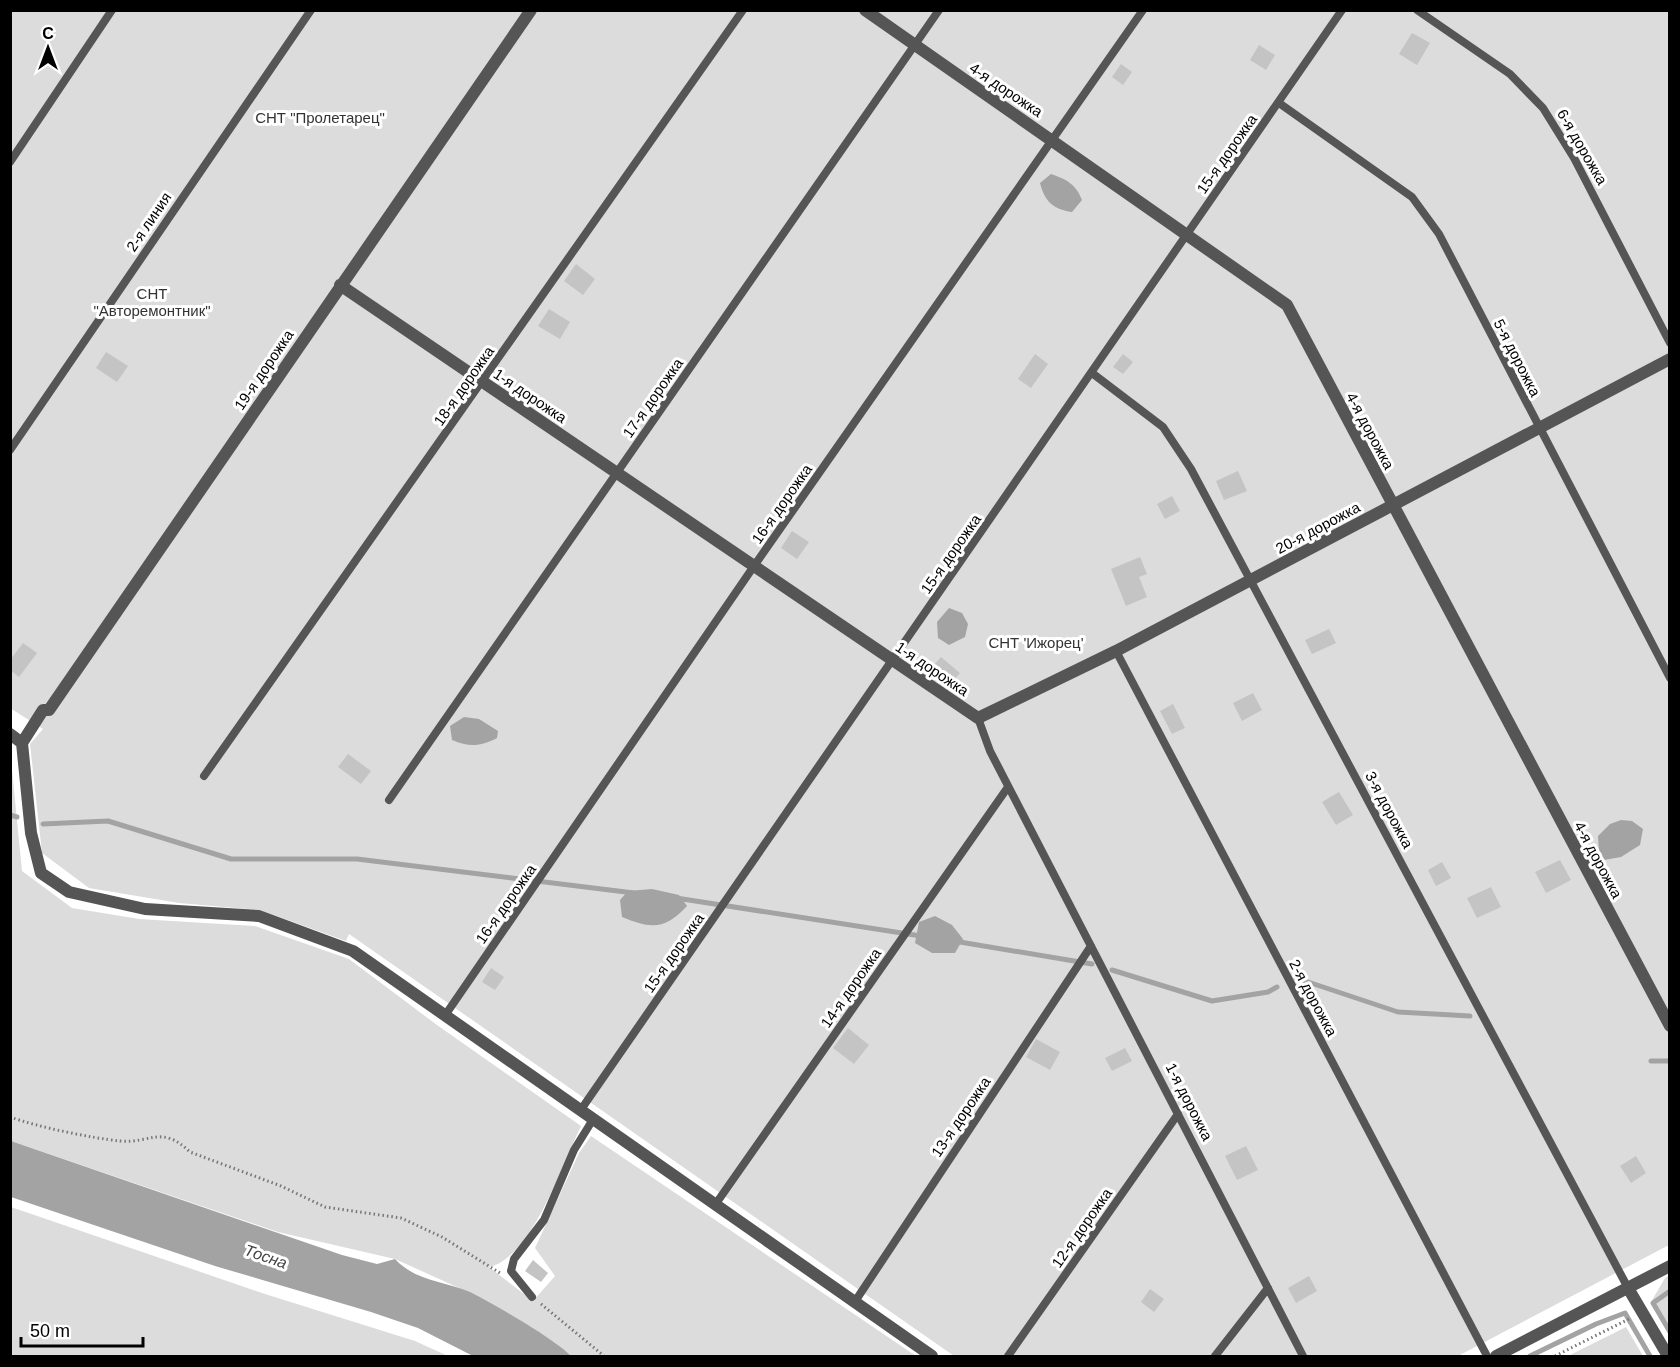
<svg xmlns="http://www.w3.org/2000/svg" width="1680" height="1367" font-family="Helvetica,sans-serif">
<rect width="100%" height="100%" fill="#fff"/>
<path fill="#dcdcdc" d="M 10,11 L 1669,11 L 1669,1245 L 1458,1356 L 954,1356 L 349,934 L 346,941 L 260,910 L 179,903 L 89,888 L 42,853 L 30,744 L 43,729 L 10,708 Z
M 10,749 L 22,871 L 72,908 L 139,919 L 255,926 L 349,959 L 437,1025 L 581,1126 C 563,1162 532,1258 489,1267 L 533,1301 L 555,1276 L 535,1248 L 579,1153 L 591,1136 L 916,1356 L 571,1356 L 514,1317 L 468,1292 L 395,1259 L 278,1232 L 11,1141 Z
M 11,1207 L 265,1294 L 415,1341 L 448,1356 L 11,1356 Z
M 1669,1275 L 1669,1334 L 1651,1302 L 1665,1278 Z
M 1626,1327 L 1643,1356 L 1568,1356 Z"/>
<path fill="#a3a3a3" d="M 1051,174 C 1066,179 1076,184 1082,200 L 1072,212 C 1053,209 1045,202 1040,183 Z
M 949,608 L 962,613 L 968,624 L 965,637 L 949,645 L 938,638 L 937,622 Z
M 464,717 L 479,719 L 498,731 L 497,738 C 480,747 469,747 452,740 L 450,726 Z
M 1621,820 L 1632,821 L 1643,829 L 1640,845 L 1621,857 L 1604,860 L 1599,852 L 1598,836 L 1610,824 Z
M 652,889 L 679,895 L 687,906 C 665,930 651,929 622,917 L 620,900 L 628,891 Z
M 935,916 L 952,925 L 963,939 L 955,953 L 932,953 L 915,943 L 919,922 Z
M 11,1141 L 342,1255 L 377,1264 L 395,1259 C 415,1281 444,1281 470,1292 C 495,1305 552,1337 571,1356 L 473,1356 L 418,1328 L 371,1312 L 215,1266 L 11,1197 Z"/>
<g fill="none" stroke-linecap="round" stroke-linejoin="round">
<path stroke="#a3a3a3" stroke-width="5" d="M 10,815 L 17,817
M 43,824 L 108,821 L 231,859 L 357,859 L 634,893
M 676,898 L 921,936
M 954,941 L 1092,964
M 1112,970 L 1212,1001 L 1268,992 L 1277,987
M 1296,978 L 1398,1012 L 1470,1016
M 1651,1061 L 1670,1061
M 1670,1291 L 1653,1303 L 1670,1332
M 1530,1356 L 1596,1324 L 1625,1313 L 1650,1356"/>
</g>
<path fill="#c4c4c4" d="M 1412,33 L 1430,43 L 1417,65 L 1399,54 Z
M 1259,45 L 1275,55 L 1266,70 L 1250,60 Z
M 1121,64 L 1132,72 L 1123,85 L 1112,77 Z
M 576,264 L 595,279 L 583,295 L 564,281 Z
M 549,309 L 570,322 L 560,339 L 538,326 Z
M 106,352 L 128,366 L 117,382 L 96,368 Z
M 1035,354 L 1048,364 L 1031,388 L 1018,379 Z
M 1123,354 L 1133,362 L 1123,374 L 1113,367 Z
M 1238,471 L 1247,491 L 1224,500 L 1216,481 Z
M 1172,496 L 1180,511 L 1165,519 L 1157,504 Z
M 792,531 L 809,542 L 797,559 L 781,548 Z
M 1140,557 L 1147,574 L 1139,577 L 1147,597 L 1126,606 L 1111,569 Z
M 1329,629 L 1336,643 L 1312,654 L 1305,640 Z
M 23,643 L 37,653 L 19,677 L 10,670 L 10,660 Z
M 941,657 L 960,673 L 947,688 L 928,672 Z
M 1253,693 L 1262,710 L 1242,721 L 1233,703 Z
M 1173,704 L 1185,728 L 1172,734 L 1160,711 Z
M 348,754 L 371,771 L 361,784 L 338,767 Z
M 1339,792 L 1353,815 L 1336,825 L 1322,802 Z
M 1560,860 L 1571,880 L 1546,893 L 1535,872 Z
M 1442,862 L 1451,878 L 1436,886 L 1428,870 Z
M 1491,887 L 1501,907 L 1477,918 L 1467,898 Z
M 491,968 L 504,977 L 495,990 L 482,982 Z
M 848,1028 L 869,1045 L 854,1064 L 833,1048 Z
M 1036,1039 L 1060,1052 L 1050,1070 L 1026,1057 Z
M 1125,1048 L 1132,1061 L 1112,1071 L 1105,1058 Z
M 1246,1146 L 1258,1170 L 1237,1180 L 1225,1156 Z
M 1636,1156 L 1646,1173 L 1631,1183 L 1620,1166 Z
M 533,1260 L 548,1273 L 541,1282 L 525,1271 Z
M 1309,1276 L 1317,1291 L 1296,1303 L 1288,1288 Z
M 1150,1289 L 1164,1299 L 1154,1312 L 1141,1302 Z"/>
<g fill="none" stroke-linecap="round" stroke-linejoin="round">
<path stroke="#777" stroke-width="3" stroke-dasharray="1.5 3" stroke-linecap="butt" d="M 10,1117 C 38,1127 91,1138 120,1141 C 150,1144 161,1124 190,1152 L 281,1186 L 325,1207 L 401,1218 L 442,1237 L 500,1273
M 541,1304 L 604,1356
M 1555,1356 L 1631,1318"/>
<path stroke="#555" stroke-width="8" d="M 1417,10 L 1510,74 L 1543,108 L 1574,158 L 1670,343
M 1279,103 L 1412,197 L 1439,234 L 1670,678
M 10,162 L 112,10
M 1092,373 L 1163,427 L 1191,469 L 1628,1288
M 10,450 L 311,10
M 1116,651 L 1487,1356
M 978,718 L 990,751 L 1303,1356
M 204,776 L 743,10
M 389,800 L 939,10
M 446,1014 L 754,566 L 1143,10
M 580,1111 L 1342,10
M 715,1205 L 1008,787
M 532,1297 L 511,1271 L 514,1259 L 544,1220 L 574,1150 L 592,1121
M 854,1303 L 1091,946
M 1008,1356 L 1178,1114
M 1215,1356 L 1268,1288"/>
<path stroke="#555" stroke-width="12" d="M 865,10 L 1287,305 L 1670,1026
M 340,285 L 978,718 L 1116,651 L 1670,359
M 10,734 L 22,743 L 31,833 L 41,873 L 69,892 L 145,909 L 259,916 L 353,951 L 932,1356
M 22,743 L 43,710 L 49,710 L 531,10
M 1628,1288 L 1668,1356
M 1496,1356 L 1670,1266"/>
</g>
<g text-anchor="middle" stroke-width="6" stroke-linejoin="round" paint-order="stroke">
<g font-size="15" fill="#000" stroke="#fff">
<text transform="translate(1006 90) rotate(34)" y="5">4-я дорожка</text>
<text transform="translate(1582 147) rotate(60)" y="5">6-я дорожка</text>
<text transform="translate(1227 154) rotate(-55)" y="5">15-я дорожка</text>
<text transform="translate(149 222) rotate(-56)" y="5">2-я линия</text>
<text transform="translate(1517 358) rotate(63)" y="5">5-я дорожка</text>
<text transform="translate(264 370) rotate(-56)" y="5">19-я дорожка</text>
<text transform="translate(464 386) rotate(-55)" y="5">18-я дорожка</text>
<text transform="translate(530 396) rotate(34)" y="5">1-я дорожка</text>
<text transform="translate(653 398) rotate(-55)" y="5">17-я дорожка</text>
<text transform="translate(1370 431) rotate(62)" y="5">4-я дорожка</text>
<text transform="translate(782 504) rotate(-55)" y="5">16-я дорожка</text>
<text transform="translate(1318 528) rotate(-28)" y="5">20-я дорожка</text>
<text transform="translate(951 554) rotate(-55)" y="5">15-я дорожка</text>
<text transform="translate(932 669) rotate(34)" y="5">1-я дорожка</text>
<text transform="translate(1389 810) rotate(62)" y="5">3-я дорожка</text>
<text transform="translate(1598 860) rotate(62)" y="5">4-я дорожка</text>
<text transform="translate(506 904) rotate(-55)" y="5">16-я дорожка</text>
<text transform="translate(674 953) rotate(-55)" y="5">15-я дорожка</text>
<text transform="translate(851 988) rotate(-55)" y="5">14-я дорожка</text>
<text transform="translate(1313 998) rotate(62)" y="5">2-я дорожка</text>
<text transform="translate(1189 1102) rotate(63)" y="5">1-я дорожка</text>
<text transform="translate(961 1117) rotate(-56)" y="5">13-я дорожка</text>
<text transform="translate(1082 1228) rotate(-55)" y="5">12-я дорожка</text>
</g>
<g font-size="15" fill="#333" stroke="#fff">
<text x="320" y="123">СНТ "Пролетарец"</text>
<text x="152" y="299">СНТ<tspan x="152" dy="17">"Авторемонтник"</tspan></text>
<text x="1036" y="648">СНТ 'Ижорец'</text>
</g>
<g font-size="16" font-style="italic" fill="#444" stroke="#fff">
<text transform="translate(266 1256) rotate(19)" y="6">Тосна</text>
</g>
</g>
<rect width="1680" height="1367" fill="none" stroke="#000000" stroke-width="24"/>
<g transform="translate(48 48)" stroke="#ffffff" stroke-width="4.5" paint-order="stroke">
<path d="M0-4.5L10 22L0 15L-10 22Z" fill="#000000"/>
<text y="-9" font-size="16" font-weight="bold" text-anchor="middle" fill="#000000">С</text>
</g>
<path d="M21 1337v9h122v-9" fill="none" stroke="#000000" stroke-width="3"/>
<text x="30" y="1337" font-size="18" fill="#000000" stroke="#ffffff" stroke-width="4.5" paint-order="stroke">50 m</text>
</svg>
